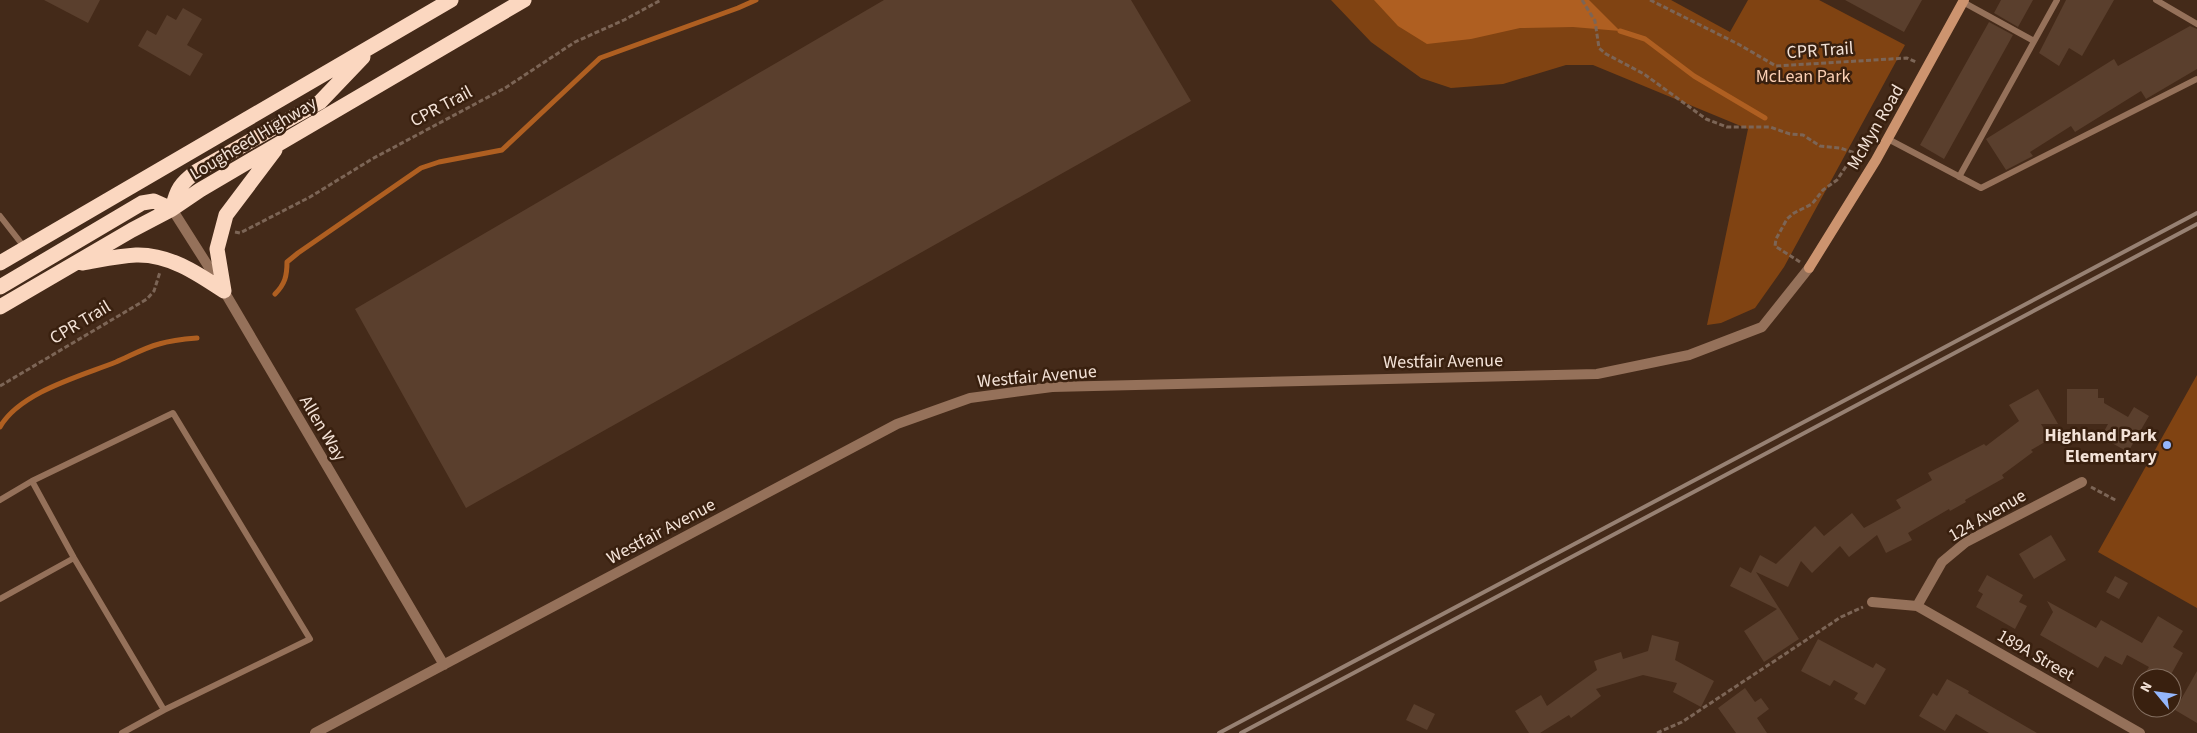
<svg xmlns="http://www.w3.org/2000/svg" width="2197" height="733" font-family="'Source Sans 3',sans-serif">
<rect width="100%" height="100%" fill="#442a19"/>
<path fill="#804312" d="M 1331,0 L 1671,0 L 1730,32 L 1748,0 L 1819,0 L 1905,45 L 1784,267 L 1755,308 L 1721,323 L 1707,325 L 1748,129 L 1593,65 L 1566,65 L 1503,84 L 1451,88 L 1421,78 L 1371,42 Z
M 2197,375 L 2197,608 L 2098,552 Z"/>
<path fill="#af5f21" d="M 1374,0 L 1589,0 L 1620,31 L 1573,27 L 1520,28 L 1471,39 L 1427,44 L 1398,26 Z"/>
<g fill="none" stroke-linecap="round" stroke-linejoin="round">
<path stroke="#af5f21" stroke-width="5" d="M 1620,31 L 1645,39 L 1694,76 L 1765,118
M 275,294 C 285,284 287,276 287,262 L 298,253 L 421,168 L 439,162 L 502,150 L 600,58 L 738,8 L 756,0
M 0,427 C 20,392 81,376 116,362 C 130,356 144,348 159,344 C 172,340 184,339 197,338"/>
</g>
<path fill="#5a3f2d" d="M 44,0 L 100,0 L 88,23 Z
M 884,0 L 1131,0 L 1191,101 L 466,508 L 355,309 Z
M 1845,0 L 1922,0 L 1904,32 Z
M 2001,0 L 2033,0 L 2018,27 L 1994,13 Z
M 2066,0 L 2114,0 L 2082,56 L 2069,48 L 2059,66 L 2039,53 Z
M 183,8 L 202,19 L 187,45 L 203,54 L 190,76 L 138,46 L 147,30 L 156,35 L 167,15 L 176,20 Z
M 1989,22 L 2013,35 L 1944,159 L 1920,145 Z
M 2190,26 L 2197,29 L 2197,69 L 2146,99 L 2141,91 L 2075,132 L 2071,126 L 2030,152 L 2033,156 L 2006,170 L 1986,139 L 2114,59 L 2118,66 Z
M 2038,389 L 2058,424 L 2041,424 L 2050,439 L 2031,450 L 2033,452 L 2002,475 L 2004,478 L 1965,500 L 1966,502 L 1950,511 L 1949,509 L 1908,533 L 1912,540 L 1886,553 L 1877,535 L 1849,557 L 1840,546 L 1812,573 L 1801,561 L 1788,587 L 1756,572 L 1799,639 L 1764,662 L 1744,631 L 1777,609 L 1730,586 L 1740,567 L 1751,573 L 1760,555 L 1776,564 L 1815,526 L 1824,536 L 1852,513 L 1864,528 L 1901,508 L 1896,500 L 1932,480 L 1928,473 L 1984,444 L 1986,446 L 2019,421 L 2009,405 Z
M 2067,389 L 2098,389 L 2098,398 L 2104,398 L 2104,403 L 2128,417 L 2134,407 L 2149,416 L 2128,452 L 2101,437 L 2108,424 L 2067,424 Z
M 2051,535 L 2066,560 L 2034,579 L 2019,554 Z
M 1987,575 L 2023,595 L 2019,602 L 2027,606 L 2015,629 L 1976,607 L 1983,594 L 1978,591 Z
M 2115,576 L 2128,583 L 2119,599 L 2106,592 Z
M 2047,601 L 2096,628 L 2101,620 L 2142,643 L 2158,616 L 2183,631 L 2173,647 L 2183,653 L 2169,678 L 2142,678 L 2149,667 L 2127,655 L 2122,665 L 2105,656 L 2098,668 L 2040,635 L 2053,612 Z
M 1652,635 L 1679,642 L 1675,660 L 1714,681 L 1701,707 L 1673,692 L 1677,683 L 1643,675 L 1596,689 L 1601,696 L 1571,718 L 1569,715 L 1540,733 L 1529,733 L 1515,711 L 1541,695 L 1547,706 L 1597,670 L 1594,661 L 1621,652 L 1623,659 L 1648,651 Z
M 1818,639 L 1873,668 L 1876,663 L 1886,669 L 1865,705 L 1854,699 L 1858,693 L 1834,680 L 1830,686 L 1801,671 Z
M 2197,671 L 2197,723 L 2175,710 Z
M 1947,679 L 1969,691 L 1968,693 L 2037,733 L 1989,733 L 1956,714 L 1945,731 L 1919,716 L 1933,693 L 1937,696 Z
M 1745,688 L 1755,702 L 1761,698 L 1769,709 L 1757,718 L 1767,733 L 1736,733 L 1718,708 Z
M 1414,704 L 1435,714 L 1427,730 L 1406,720 Z"/>
<g fill="none" stroke-linecap="round" stroke-linejoin="round">
<path stroke="#7c6556" stroke-width="3" stroke-dasharray="5 2.5" stroke-linecap="butt" d="M 1582,0 L 1595,21 L 1599,48 L 1606,54 L 1644,74 L 1706,119 L 1727,127 L 1770,127 L 1790,134 L 1803,135 L 1820,146 L 1840,148 L 1864,156
M 1650,0 L 1738,44 L 1776,66 L 1907,58 L 1916,62
M 235,232 L 240,233 L 310,197 L 372,159 L 505,88 L 575,42 L 624,20 L 661,0
M 1800,262 L 1775,246 L 1776,239 L 1787,219 L 1794,213 L 1812,204 L 1823,190 L 1837,180 L 1855,153
M 0,386 L 147,299 L 154,291 L 160,272
M 2091,487 L 2117,501
M 1657,733 L 1682,722 L 1841,617 L 1863,607"/>
<path stroke="#95715a" stroke-width="6" d="M 2156,0 L 2197,24
M 1963,2 L 2034,41
M 1888,139 L 1981,188 L 2197,79
M 1959,177 L 2057,0
M 0,216 L 25,248
M 32,481 L 173,413 L 310,639 L 164,710
M 0,500 L 32,481 L 74,558 L 164,710 L 122,733
M 0,599 L 74,558"/>
<path stroke="#95715a" stroke-width="10" d="M 172,209 L 224,291 L 444,665
M 1872,602 L 1917,606 L 1942,562 L 1966,542 L 2082,482
M 1917,606 L 2140,733
M 315,733 L 897,424 L 970,398 L 1052,387 L 1597,374 L 1689,355 L 1762,327 L 1809,268"/>
<path stroke="#cd946f" stroke-width="10" d="M 1809,268 L 1876,160 L 1964,0"/>
<path stroke="#fbd7c0" stroke-width="15" d="M 172,209 C 177,189 180,184 197,171 L 320,102 L 363,57
M 0,263 L 451,0
M 82,263 C 100,260 118,256 136,255 C 169,254 197,273 224,291
M 0,287 L 142,203 L 154,201 L 172,209
M 224,291 L 217,249 L 226,215 L 275,150
M 0,307 L 132,230 L 172,209 L 200,190 L 524,0"/>
<path stroke="#978173" stroke-width="4" d="M 1219,733 L 2197,213
M 1241,733 L 2197,224"/>
</g>
<circle fill="#94b7fd" stroke="#39200f" stroke-width="2" cx="2167" cy="445" r="5"/>
<g text-anchor="middle" stroke-width="5" stroke-linejoin="round" paint-order="stroke">
<g font-size="18" fill="#f3e2d7" stroke="#39200f">
<text transform="translate(1820 50) rotate(-4)" y="6">CPR Trail</text>
<text transform="translate(441 106) rotate(-28)" y="6">CPR Trail</text>
<text transform="translate(1875 127) rotate(-60)" y="6">McMyn Road</text>
<text transform="translate(253 138) rotate(-31)" y="6">Lougheed Highway</text>
<text transform="translate(80 322) rotate(-31)" y="6">CPR Trail</text>
<text transform="translate(1443 361) rotate(-1)" y="6">Westfair Avenue</text>
<text transform="translate(1037 376) rotate(-5)" y="6">Westfair Avenue</text>
<text transform="translate(323 428) rotate(59)" y="6">Allen Way</text>
<text transform="translate(1987 515) rotate(-30)" y="6">124 Avenue</text>
<text transform="translate(661 531) rotate(-28)" y="6">Westfair Avenue</text>
<text transform="translate(2036 655) rotate(30)" y="6">189A Street</text>
</g>
<g font-size="18" fill="#fcd0b4" stroke="#39200f">
<text x="1803" y="82">McLean Park</text>
</g>
<g font-size="18" font-weight="bold" fill="#f3e2d7" stroke="#39200f" text-anchor="end">
<text x="2157" y="441">Highland Park<tspan x="2157" dy="21">Elementary</tspan></text>
</g>
</g>
<g transform="translate(2157 693) rotate(299)"><circle r="24" fill="#39200f" stroke="#836e5f"/>
<path d="M0-4L9 19L0 12L-9 19Z" fill="#94b7fd"/>
<text y="-8" font-size="14" font-weight="bold" text-anchor="middle" fill="#f3e2d7">N</text>
</g>
</svg>
